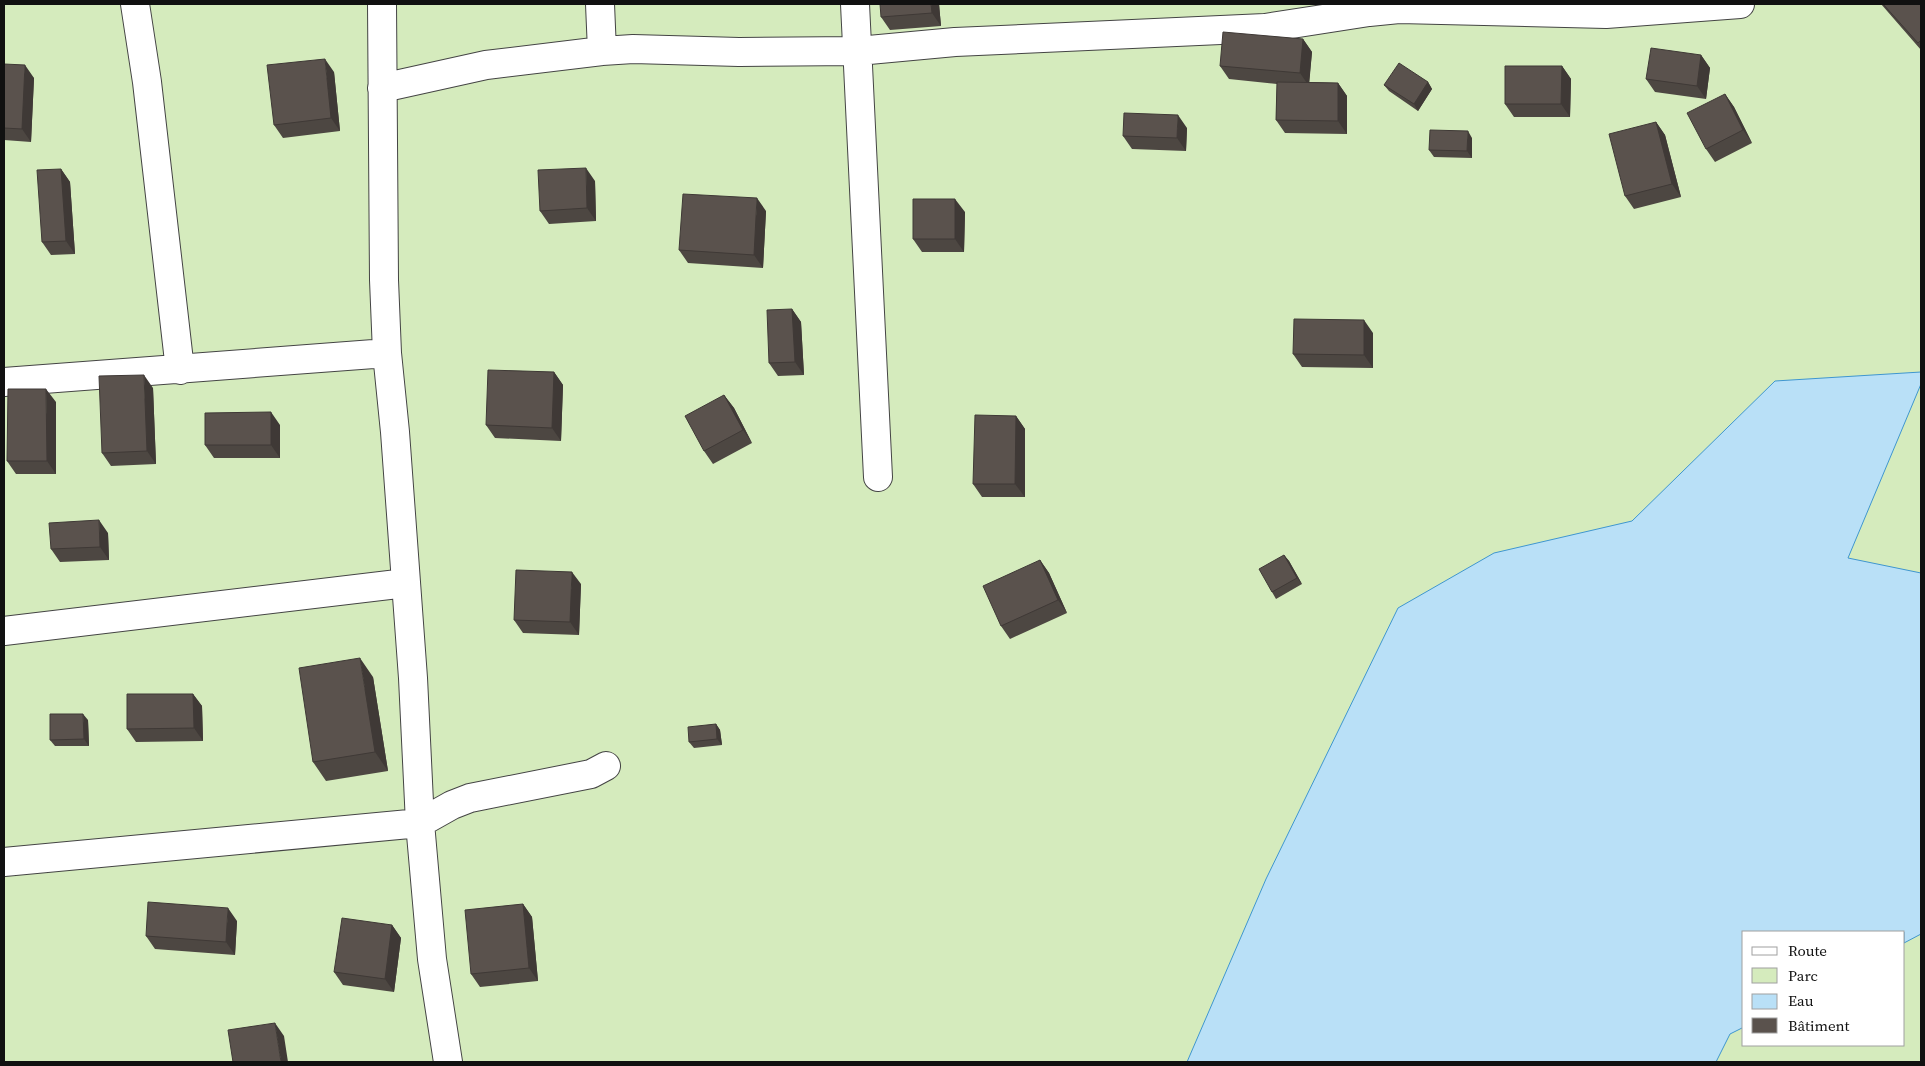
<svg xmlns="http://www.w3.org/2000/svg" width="1925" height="1066" font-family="'Source Serif 4',serif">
<rect width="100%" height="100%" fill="#fffdf5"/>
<path fill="#d5ebbd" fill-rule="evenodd" d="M 4,4 L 1921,4 L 1921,1062 L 4,1062 ZM 1744,932 L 1904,932 L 1904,1045 L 1744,1045 Z"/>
<path fill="#b9e0f7" stroke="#3f96cf" d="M 1921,372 L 1921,384 L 1848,558 L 1921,573 L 1921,934 L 1904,943 L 1904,932 L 1744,932 L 1744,1027 L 1730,1034 L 1716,1062 L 1187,1062 L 1266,879 L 1398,608 L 1494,553 L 1632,521 L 1775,381 Z"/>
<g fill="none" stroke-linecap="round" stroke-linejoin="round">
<defs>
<path id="street" d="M 135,4 L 147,82 L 180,370
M 382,4 L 384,280 L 387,353 L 395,432 L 413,678 L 420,823 L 432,959 L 448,1062
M 600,4 L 602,51
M 855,4 L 878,477
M 382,88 L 486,65 L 602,51 L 633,49 L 739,52 L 858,51 L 955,42 L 1265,28 L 1369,12 L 1399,9 L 1606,14 L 1740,4
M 4,382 L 387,353
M 4,631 L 406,583
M 4,862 L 420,823 L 452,805 L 470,798 L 591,774 L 606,766"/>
</defs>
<use href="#street" stroke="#444" stroke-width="30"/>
<use href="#street" stroke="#fff" stroke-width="28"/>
</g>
<path fill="#4d4742" d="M 939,4 L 941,26 L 890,30 L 881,17 Z
M 1881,4 L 1921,4 L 1921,50 Z
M 1303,39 L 1312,52 L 1309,82 L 1338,83 L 1347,96 L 1347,134 L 1285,133 L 1276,120 L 1277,84 L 1229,79 L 1220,66 Z
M 1701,55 L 1710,68 L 1706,99 L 1655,92 L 1646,79 Z
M 4,64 L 34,78 L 31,142 L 4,140 Z
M 1562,66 L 1571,79 L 1570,117 L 1514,117 L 1505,104 Z
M 334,72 L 340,131 L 283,138 L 274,125 Z
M 1428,82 L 1432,89 L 1418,111 L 1389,91 L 1384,85 Z
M 1725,94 L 1734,107 L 1752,143 L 1715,162 L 1706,149 Z
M 1656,122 L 1665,135 L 1681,197 L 1634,209 L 1625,196 Z
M 1187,128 L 1186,151 L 1132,149 L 1123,136 Z
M 1472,138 L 1472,158 L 1434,157 L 1429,150 Z
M 61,169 L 70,182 L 75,254 L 51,255 L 42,242 Z
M 595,181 L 596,221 L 549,224 L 540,211 Z
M 766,211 L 763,268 L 688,263 L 679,250 Z
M 965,212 L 964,252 L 922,252 L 913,239 Z
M 792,309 L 801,322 L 804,375 L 778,376 L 769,363 Z
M 1373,333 L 1373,368 L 1302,367 L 1293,354 Z
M 554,372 L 563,385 L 561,441 L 495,438 L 486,425 Z
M 153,388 L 156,464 L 111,466 L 102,453 Z
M 724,395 L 734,408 L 752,443 L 713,464 L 704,451 Z
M 56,402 L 56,474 L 16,474 L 7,461 Z
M 1016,416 L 1025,429 L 1025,497 L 982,497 L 973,484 Z
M 280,425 L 280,458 L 214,458 L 205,445 Z
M 108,533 L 109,560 L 60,562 L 51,549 Z
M 1284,555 L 1289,561 L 1302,584 L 1276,599 L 1272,592 Z
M 1040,560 L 1049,573 L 1067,613 L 1010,639 L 1001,626 Z
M 581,584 L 579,635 L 523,633 L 514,620 Z
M 373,677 L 388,771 L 326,781 L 313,762 Z
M 193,694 L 202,706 L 203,741 L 136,742 L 127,729 Z
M 88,720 L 89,746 L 55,746 L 50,740 Z
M 716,724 L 720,730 L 722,745 L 694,748 L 689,742 Z
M 523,904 L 532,917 L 538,981 L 480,987 L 471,974 Z
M 237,921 L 235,955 L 155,949 L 146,936 Z
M 392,925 L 401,938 L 394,992 L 343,985 L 334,972 Z"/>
<path fill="#3f3936" d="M 931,4 L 939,4 L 941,26 L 932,13 Z
M 1303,39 L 1312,52 L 1309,86 L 1300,73 Z
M 1701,55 L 1710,68 L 1706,99 L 1697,86 Z
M 325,59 L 334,72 L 340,131 L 331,118 Z
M 25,65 L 34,78 L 31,142 L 22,129 Z
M 1562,66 L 1571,79 L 1570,117 L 1561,104 Z
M 1428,82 L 1432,89 L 1418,111 L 1414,104 Z
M 1338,83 L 1347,96 L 1347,134 L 1338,121 Z
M 1725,94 L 1734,107 L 1752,143 L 1743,130 Z
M 1178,115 L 1187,128 L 1186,151 L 1177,138 Z
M 1656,122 L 1665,135 L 1681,197 L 1672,184 Z
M 1468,131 L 1472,138 L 1472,158 L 1467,151 Z
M 586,168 L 595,181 L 596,221 L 587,208 Z
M 61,169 L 70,182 L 75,254 L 66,241 Z
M 757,198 L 766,211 L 763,268 L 754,255 Z
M 955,199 L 965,212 L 964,252 L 955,239 Z
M 792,309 L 801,322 L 804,375 L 795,362 Z
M 1364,320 L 1373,333 L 1373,368 L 1364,355 Z
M 554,372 L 563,385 L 561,441 L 552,428 Z
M 144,375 L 153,388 L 156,464 L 147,451 Z
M 46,389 L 56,402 L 56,474 L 47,461 Z
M 724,395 L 734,408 L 752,443 L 743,430 Z
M 271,412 L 280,425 L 280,458 L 271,445 Z
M 1016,416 L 1025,429 L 1025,497 L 1015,484 Z
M 99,520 L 108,533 L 109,560 L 100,547 Z
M 1284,555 L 1289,561 L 1302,584 L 1297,578 Z
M 1040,560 L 1049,573 L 1067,613 L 1058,600 Z
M 572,572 L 581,584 L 579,635 L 570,622 Z
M 360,658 L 373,677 L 388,771 L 375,752 Z
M 4,684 L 5,685 L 4,709 Z
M 193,694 L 202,706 L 203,741 L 194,728 Z
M 83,714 L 88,720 L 89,746 L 84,739 Z
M 716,724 L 720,730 L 722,745 L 717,739 Z
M 523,904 L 532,917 L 538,981 L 529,968 Z
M 228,908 L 237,921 L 235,955 L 226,942 Z
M 392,925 L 401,938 L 394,992 L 385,979 Z
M 275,1023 L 284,1036 L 288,1062 L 281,1062 Z"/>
<path fill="#5a524d" stroke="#3f3936" d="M 880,4 L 931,4 L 932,13 L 881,17 Z
M 1883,4 L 1921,4 L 1921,40 L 1918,43 Z
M 1223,32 L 1303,39 L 1300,73 L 1220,66 Z
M 1651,48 L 1701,55 L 1697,86 L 1646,79 Z
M 325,59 L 331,118 L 274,125 L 267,65 Z
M 1399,63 L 1428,82 L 1414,104 L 1384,85 Z
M 4,64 L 25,65 L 22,129 L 4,128 Z
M 1505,66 L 1562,66 L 1561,104 L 1505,104 Z
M 1277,82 L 1338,83 L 1338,121 L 1276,120 Z
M 1725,94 L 1743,130 L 1706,149 L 1687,113 Z
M 1124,113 L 1178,115 L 1177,138 L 1123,136 Z
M 1656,122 L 1672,184 L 1625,196 L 1609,134 Z
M 1430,130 L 1468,131 L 1467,151 L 1429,150 Z
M 586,168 L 587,208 L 540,211 L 538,170 Z
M 61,169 L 66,241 L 42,242 L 37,170 Z
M 683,194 L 757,198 L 754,255 L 679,250 Z
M 913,199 L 955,199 L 955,239 L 913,239 Z
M 792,309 L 795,362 L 769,363 L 767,310 Z
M 1294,319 L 1364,320 L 1364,355 L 1293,354 Z
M 488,370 L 554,372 L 552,428 L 486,425 Z
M 144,375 L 147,451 L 102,453 L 99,376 Z
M 8,389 L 46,389 L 47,461 L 7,461 Z
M 724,395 L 743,430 L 704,451 L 685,416 Z
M 271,412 L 271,445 L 205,445 L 205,413 Z
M 975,415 L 1016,416 L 1015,484 L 973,484 Z
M 99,520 L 100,547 L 51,549 L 49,523 Z
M 1284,555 L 1297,578 L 1272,592 L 1259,569 Z
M 1040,560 L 1058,600 L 1001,626 L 983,586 Z
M 516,570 L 572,572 L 570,622 L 514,620 Z
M 360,658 L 375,752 L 313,762 L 299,668 Z
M 127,694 L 193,694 L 194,728 L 127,729 Z
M 50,714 L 83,714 L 84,739 L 50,740 Z
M 716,724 L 717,739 L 689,742 L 688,727 Z
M 148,902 L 228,908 L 226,942 L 146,936 Z
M 523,904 L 529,968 L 471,974 L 465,910 Z
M 342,918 L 392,925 L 385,979 L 334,972 Z
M 275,1023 L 281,1062 L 233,1062 L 228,1030 Z"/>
<rect width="1925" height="1066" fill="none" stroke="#111111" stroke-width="10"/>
<rect x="1742" y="931" width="162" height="115" fill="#ffffff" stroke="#a0a0a0"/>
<rect x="1752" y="947" width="25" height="8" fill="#ffffff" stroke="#a0a0a0"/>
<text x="1788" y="956" font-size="15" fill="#111111">Route</text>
<rect x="1752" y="968" width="25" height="15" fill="#d5ebbd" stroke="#a0a0a0"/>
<text x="1788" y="981" font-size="15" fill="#111111">Parc</text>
<rect x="1752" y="994" width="25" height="15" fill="#b9e0f7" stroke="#a0a0a0"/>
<text x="1788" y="1006" font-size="15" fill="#111111">Eau</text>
<rect x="1752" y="1018" width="25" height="15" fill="#5a524d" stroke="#a0a0a0"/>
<text x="1788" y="1031" font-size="15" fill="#111111">Bâtiment</text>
</svg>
